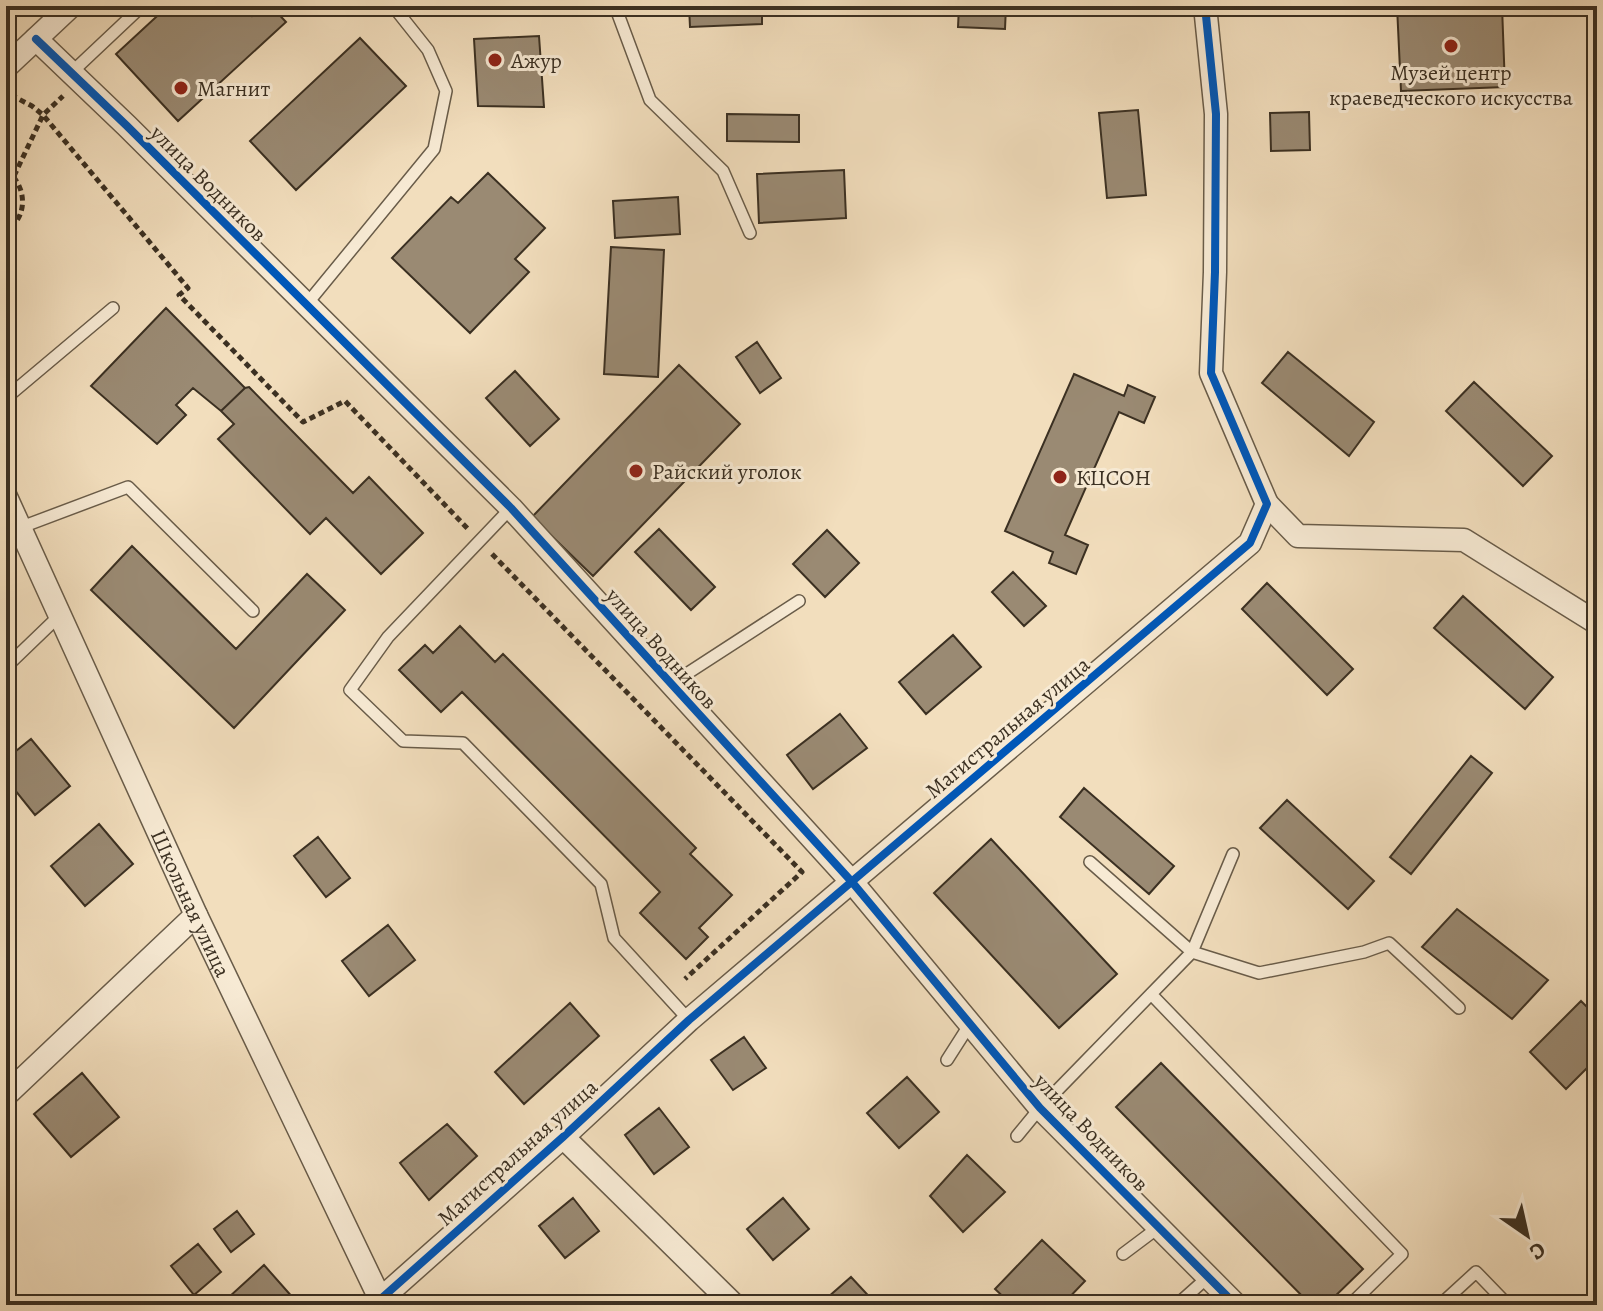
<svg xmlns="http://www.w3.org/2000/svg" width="1603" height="1311" font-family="Alegreya,serif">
<rect width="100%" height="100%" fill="#f2debd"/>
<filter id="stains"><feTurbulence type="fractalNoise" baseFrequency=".0025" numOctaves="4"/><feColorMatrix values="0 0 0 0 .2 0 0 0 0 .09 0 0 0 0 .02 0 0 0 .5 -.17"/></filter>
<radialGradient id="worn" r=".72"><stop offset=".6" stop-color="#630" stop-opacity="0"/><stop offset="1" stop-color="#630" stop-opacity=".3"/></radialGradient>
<path fill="#9a8a73" stroke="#3b3022" stroke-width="2" d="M 168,6 L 243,6 L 252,16 L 262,6 L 271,6 L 286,22 L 178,121 L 116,54 Z
M 689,6 L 762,6 L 762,24 L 690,27 Z
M 959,6 L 1006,6 L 1005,29 L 958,27 Z
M 1088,6 L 1130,6 L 1131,10 L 1088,11 Z
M 1397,6 L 1502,6 L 1505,87 L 1401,91 Z
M 539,36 L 544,107 L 478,106 L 474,39 Z
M 360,38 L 406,86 L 296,190 L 250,141 Z
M 1138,110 L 1146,195 L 1107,198 L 1099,113 Z
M 1309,112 L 1310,150 L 1271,151 L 1270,113 Z
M 727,114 L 799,115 L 799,142 L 727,141 Z
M 844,170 L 846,218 L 759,223 L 757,174 Z
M 488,173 L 545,228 L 515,259 L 529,272 L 470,333 L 392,258 L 451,197 L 458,203 Z
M 678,197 L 680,234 L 615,238 L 613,201 Z
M 611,247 L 664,250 L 658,377 L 604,374 Z
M 166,308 L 245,388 L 221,411 L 193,388 L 176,405 L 186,415 L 157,444 L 91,386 Z
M 757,342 L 781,378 L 760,393 L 736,357 Z
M 1288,352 L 1374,422 L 1349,456 L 1262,383 Z
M 679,365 L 740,424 L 593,576 L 532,517 Z
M 515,371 L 559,419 L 530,446 L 486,398 Z
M 1074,374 L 1124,396 L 1128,385 L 1155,397 L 1144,423 L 1119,412 L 1065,535 L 1088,545 L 1076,574 L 1049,563 L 1053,552 L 1005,531 Z
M 1474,382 L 1552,456 L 1523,486 L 1446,411 Z
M 249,387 L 353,493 L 369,477 L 423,533 L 381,574 L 326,518 L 310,534 L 218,439 L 234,424 L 221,411 L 245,388 Z
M 659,529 L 715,587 L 691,610 L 635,552 Z
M 827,530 L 859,563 L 825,597 L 793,564 Z
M 132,546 L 236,649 L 307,574 L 345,610 L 234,728 L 91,590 Z
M 1013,572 L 1046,606 L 1024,626 L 992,592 Z
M 1267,583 L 1353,669 L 1327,695 L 1242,609 Z
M 1463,596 L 1553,677 L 1525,709 L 1434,628 Z
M 460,626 L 495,662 L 503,654 L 696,848 L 690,854 L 732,895 L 699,928 L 708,937 L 686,959 L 640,913 L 660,892 L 462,692 L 441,712 L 399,670 L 425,645 L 433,653 Z
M 953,635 L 981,667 L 926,714 L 899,682 Z
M 840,714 L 867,748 L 813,789 L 787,755 Z
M 31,739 L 70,786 L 35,815 L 6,779 L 6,759 Z
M 1471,756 L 1492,773 L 1411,874 L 1390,857 Z
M 1084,788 L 1174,866 L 1149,894 L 1060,817 Z
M 1287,800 L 1374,881 L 1348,909 L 1260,828 Z
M 99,824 L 133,864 L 85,906 L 51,866 Z
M 318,837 L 350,878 L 326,897 L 294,856 Z
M 991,839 L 1117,974 L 1059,1028 L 934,893 Z
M 1457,909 L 1548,980 L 1512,1019 L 1422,947 Z
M 388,925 L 415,960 L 369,996 L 342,961 Z
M 1581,1001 L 1597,1017 L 1597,1058 L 1566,1089 L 1530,1052 Z
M 570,1003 L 599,1036 L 524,1104 L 495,1072 Z
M 744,1037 L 766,1068 L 733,1090 L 711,1060 Z
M 1161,1063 L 1363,1269 L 1326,1305 L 1311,1305 L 1116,1107 Z
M 82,1073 L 119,1117 L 71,1157 L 34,1114 Z
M 907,1077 L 939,1112 L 899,1148 L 867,1113 Z
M 659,1108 L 689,1147 L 654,1174 L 625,1135 Z
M 447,1124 L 477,1156 L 429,1200 L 400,1163 Z
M 967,1155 L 1005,1192 L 963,1232 L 930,1196 Z
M 573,1198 L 599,1231 L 565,1258 L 539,1226 Z
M 783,1198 L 809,1229 L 773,1260 L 747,1229 Z
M 237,1211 L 254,1234 L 231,1252 L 214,1229 Z
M 1042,1240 L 1085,1281 L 1062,1305 L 1012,1305 L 995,1289 Z
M 198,1244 L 221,1272 L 194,1295 L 171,1266 Z
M 264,1265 L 294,1299 L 287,1305 L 236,1305 L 229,1297 Z
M 851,1277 L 877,1305 L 819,1305 Z
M 1597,1286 L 1597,1305 L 1584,1305 L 1580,1301 Z"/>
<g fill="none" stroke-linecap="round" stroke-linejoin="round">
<defs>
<path id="service" d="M 615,6 L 650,100 L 723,171 L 750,233
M 71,73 L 142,6
M 306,305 L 434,149 L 446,91 L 428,50 L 393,6
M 6,398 L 113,308
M 511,508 L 388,637 L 350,690 L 403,741 L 463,743 L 601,884 L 614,938 L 689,1020
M 19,528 L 128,487 L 253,611
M 6,667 L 59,616
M 671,684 L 799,601
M 1090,862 L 1192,952 L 1233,854
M 1151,994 L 1402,1254 L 1350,1305
M 947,1060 L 970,1024
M 1017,1136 L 1040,1108 L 1192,952 L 1259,973 L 1364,952 L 1389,943 L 1459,1008
M 1123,1254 L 1159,1227
M 1180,1302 L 1208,1277
M 1440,1305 L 1476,1272 L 1508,1305"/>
<g id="minor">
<path d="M 36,39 L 127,126 L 511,508 L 852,882 L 1040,1108 L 1236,1305"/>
<path d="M 6,67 L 71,6"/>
<path id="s1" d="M 6,497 L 196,915 L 383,1305"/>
<path d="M 1267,504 L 1298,536 L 1464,540 L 1597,623"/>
<path d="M 6,1095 L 196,915"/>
<path d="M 563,1137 L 734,1305"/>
<path d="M 374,1305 L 563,1137 L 689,1020 L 1250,543 L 1267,504 L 1211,373 L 1215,272 L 1216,114 L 1205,6"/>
</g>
</defs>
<use href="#service" stroke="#695c49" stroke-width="14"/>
<use href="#minor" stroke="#695c49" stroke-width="25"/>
<path stroke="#3b3022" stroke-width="5" stroke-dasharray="6 4" stroke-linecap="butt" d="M 11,95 L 32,106 L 43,115 L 188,288 L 179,295 L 303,422 L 345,401 L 468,529
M 6,170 C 27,185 29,217 6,231
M 14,176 L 43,115 L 63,96
M 492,554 L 802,872 L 685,979"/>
<use href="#service" stroke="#f7ead4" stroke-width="11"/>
<use href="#minor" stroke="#f7ead4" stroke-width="22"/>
<defs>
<path id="cycleway" d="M 36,39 L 127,126 L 511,508 L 852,882 L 1040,1108 L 1236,1305
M 374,1305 L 563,1137 L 689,1020 L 1250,543 L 1267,504 L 1211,373 L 1215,272 L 1216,114 L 1205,6"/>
</defs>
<use href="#cycleway" stroke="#f7ead4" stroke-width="13"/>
<use href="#cycleway" stroke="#0057b8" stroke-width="8"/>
</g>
<g fill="#8f2418" stroke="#f7ead4" stroke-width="3">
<circle cx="1451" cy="46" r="8"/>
<circle cx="495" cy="60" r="8"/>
<circle cx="181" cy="88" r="8"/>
<circle cx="636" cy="471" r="8"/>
<circle cx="1060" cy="477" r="8"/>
</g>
<g text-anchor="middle" stroke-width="6" stroke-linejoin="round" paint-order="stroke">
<g font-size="22" fill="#3b3022" stroke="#f7ead4" text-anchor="start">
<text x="511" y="68">Ажур</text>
<text x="1451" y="80" text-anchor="middle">Музей центр<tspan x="1451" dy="25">краеведческого искусства</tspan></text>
<text x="197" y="96">Магнит</text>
<text x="652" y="479">Райский уголок</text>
<text x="1076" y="485">КЦСОН</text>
</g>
<g font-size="22" fill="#3b3022" stroke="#f7ead4">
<text transform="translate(209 183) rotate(45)" y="8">улица Водников</text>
<text transform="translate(662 648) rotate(48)" y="8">улица Водников</text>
<text transform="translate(1007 727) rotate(-40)" y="8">Магистральная улица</text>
<text dy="8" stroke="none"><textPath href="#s1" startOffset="446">Школьная улица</textPath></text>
<text transform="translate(1092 1132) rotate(46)" y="8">улица Водников</text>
<text transform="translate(517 1152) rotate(-42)" y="8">Магистральная улица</text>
</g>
</g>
<rect width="1603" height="1311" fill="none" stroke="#f2debd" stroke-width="32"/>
<rect x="8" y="8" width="1587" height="1295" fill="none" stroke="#3b3022" stroke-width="4"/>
<rect x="16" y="16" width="1571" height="1279" fill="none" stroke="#3b3022" stroke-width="2"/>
<g transform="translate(1527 1235) rotate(146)" stroke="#f7ead4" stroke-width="6" paint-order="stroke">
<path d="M0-6L14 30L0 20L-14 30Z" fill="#3b3022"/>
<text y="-12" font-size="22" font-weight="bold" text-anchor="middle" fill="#3b3022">С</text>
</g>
<rect width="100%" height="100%" filter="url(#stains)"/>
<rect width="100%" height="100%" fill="url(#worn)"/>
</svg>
